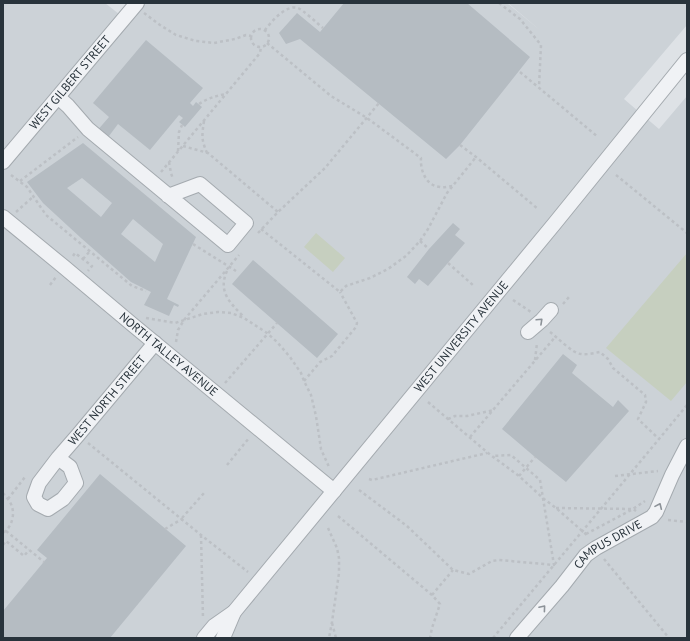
<svg xmlns="http://www.w3.org/2000/svg" width="690" height="641" font-family="'PT Sans',sans-serif">
<rect width="100%" height="100%" fill="#dee2e6"/>
<path fill="#ccd2d7" d="M 3,3 L 105,3 L 119,14 L 130,20 L 144,3 L 507,3 L 541,31 L 508,3 L 687,3 L 687,25 L 624,99 L 659,129 L 687,96 L 687,638 L 3,638 Z"/>
<path fill="#c6cfbf" d="M 316,233 L 345,258 L 333,272 L 304,247 Z
M 687,253 L 687,382 L 671,401 L 606,348 Z"/>
<path fill="#b5bcc2" fill-rule="evenodd" d="M 344,3 L 467,3 L 530,57 L 460,145 L 446,159 L 300,39 L 286,44 L 279,33 L 297,13 L 320,32 Z
M 146,40 L 203,88 L 190,103 L 193,106 L 196,102 L 202,107 L 185,127 L 179,122 L 183,118 L 179,115 L 150,150 L 118,124 L 106,140 L 96,132 L 109,117 L 93,103 Z
M 83,143 L 196,237 L 167,299 L 179,305 L 178,307 L 174,305 L 169,316 L 144,305 L 151,292 L 131,282 L 81,238 L 43,203 L 27,182 ZM 82,178 L 112,203 L 101,217 L 67,188 ZM 133,219 L 163,244 L 155,262 L 121,234 Z
M 453,223 L 460,229 L 455,235 L 465,243 L 428,286 L 419,279 L 415,284 L 407,277 L 429,249 Z
M 253,260 L 338,334 L 317,358 L 232,284 Z
M 563,354 L 577,365 L 572,373 L 613,407 L 618,400 L 629,411 L 566,482 L 535,457 L 502,429 Z
M 100,474 L 186,546 L 110,638 L 3,638 L 3,611 L 47,558 L 37,550 Z"/>
<g fill="none" stroke-linecap="round" stroke-linejoin="round">
<defs>
<g id="minor">
<path d="M 58,97 L 68,106 L 88,129 L 228,245 L 246,223 L 200,184 L 168,196"/>
<path id="s1" d="M 3,162 L 137,3"/>
<path id="s2" d="M 3,217 L 64,267 L 133,325 L 334,491"/>
<path d="M 528,332 L 542,320 L 551,310"/>
<path id="s3" d="M 58,458 L 70,467 L 76,483 L 63,499 L 48,509 L 38,504 L 34,497 L 39,483 L 58,458 L 78,435 L 155,343"/>
<path id="s4" d="M 204,638 L 214,626 L 234,612 L 555,223 L 687,60"/>
<path d="M 223,638 L 234,612"/>
<path id="s5" d="M 517,638 L 562,586 L 586,555 L 596,548 L 652,517 L 656,512 L 672,475 L 687,446"/>
</g>
</defs>
<use href="#minor" stroke="#a4aaaf" stroke-width="16"/>
<path stroke="#bcc0c5" stroke-width="2.5" stroke-dasharray="3 3" stroke-linecap="butt" d="M 499,3 L 520,19 L 541,45 L 539,87
M 144,13 L 160,25 L 176,35 L 196,41 L 214,43 L 235,39 L 246,35 L 251,36
M251 38a9 9 0 1 1 18 0a9 9 0 1 1-18 0Z
M 265,30 C 271,22 286,4 298,8 C 303,10 318,24 323,28
M 267,43 L 331,96 L 367,118 L 421,158 C 420,170 426,186 440,187 C 444,188 449,186 453,186
M 520,72 L 598,137
M 199,104 C 208,98 216,96 226,94
M 204,121 C 202,135 201,139 207,153
M 460,145 L 476,157 L 538,209
M 183,146 L 208,153 L 278,212
M 178,151 L 179,132 L 182,125
M 169,162 L 171,173 L 173,179
M 161,172 L 260,53 L 261,47
M 11,175 L 27,187 L 46,215 L 132,286 L 146,291
M 616,175 L 687,233
M 20,181 L 78,137
M 16,212 L 34,196
M 261,229 L 340,292 L 346,286 L 370,278 L 388,269 L 406,256 L 420,241 L 428,229 L 447,193 L 476,157
M 258,233 L 278,212 L 325,168 L 379,103
M 420,241 L 429,249
M 193,244 L 236,271
M 73,256 L 75,253 L 92,266 L 88,271
M 83,259 L 90,251
M 448,263 L 474,286
M 227,271 C 218,291 229,302 243,316
M 50,285 L 56,277
M 513,300 L 531,312
M 563,304 L 569,297
M 146,318 L 175,323 L 203,314 L 218,312 L 231,313 L 244,318 L 267,333 L 277,342 L 290,357 L 301,373 L 304,381 L 311,395 L 316,416 L 321,449 L 329,467
M 550,332 C 557,337 573,354 581,354 C 587,355 594,353 600,352 L 608,359 L 613,368 L 645,395 L 646,402 L 638,419 L 659,439
M 176,342 L 178,330 L 184,320 L 239,255
M 535,360 L 537,343
M 304,381 L 320,362 L 332,356 L 356,327 L 357,323 L 340,292
M 225,383 L 277,323
M 428,402 L 488,453 L 519,476 L 544,499 L 556,508 L 588,536
M 448,419 L 455,416 L 467,416 L 494,410
M 470,437 L 556,336
M 88,443 L 201,535 L 248,572
M 227,465 L 249,438
M 519,476 L 535,457
M 615,476 L 658,471
M 369,479 L 372,480 L 487,453
M 359,490 L 407,526 L 453,570 L 469,574 L 492,561 L 499,560 L 554,565 L 540,480 L 511,455 L 493,456
M 3,493 C 6,497 11,502 12,507 C 15,516 11,528 3,533
M 8,499 L 25,477
M 556,508 L 633,509 L 636,511
M 338,516 L 432,595 L 440,604 L 432,628 L 430,638
M 182,518 L 204,493
M 668,520 L 687,522
M 328,528 L 337,548 L 339,558 L 339,573 L 332,622 L 329,638
M 165,529 L 182,519
M 6,531 L 44,562
M 586,534 L 633,509 L 645,501
M 201,535 L 203,618
M 3,545 L 6,541 L 24,556 L 29,550
M 604,559 L 669,638
M 432,595 L 453,570
M 332,623 L 336,638
M 493,638 C 558,560 623,483 687,405"/>
<use href="#minor" stroke="#f0f2f5" stroke-width="14"/>
</g>
<defs><path id="oneway-chevron" d="M-2-3.5L2.5 0L-2 3.5" fill="none" stroke-width="1.6" stroke-linecap="round" stroke-linejoin="round"/></defs>
<g stroke="#8c9298">
<use href="#oneway-chevron" transform="translate(540 321) rotate(-43)"/>
<use href="#oneway-chevron" transform="translate(659 506) rotate(-66)"/>
<use href="#oneway-chevron" transform="translate(543 608) rotate(-50)"/>
</g>
<g text-anchor="middle" stroke-width="3" stroke-linejoin="round" paint-order="stroke">
<g font-size="12" fill="#28333b" stroke="#edf1f4">
<text dy="4" stroke="none"><textPath href="#s1" startOffset="104">WEST GILBERT STREET</textPath></text>
<text dy="4" stroke="none"><textPath href="#s4" startOffset="397">WEST UNIVERSITY AVENUE</textPath></text>
<text dy="4" stroke="none"><textPath href="#s2" startOffset="215">NORTH TALLEY AVENUE</textPath></text>
<text dy="4" stroke="none"><textPath href="#s3" startOffset="212">WEST NORTH STREET</textPath></text>
<text dy="4" stroke="none"><textPath href="#s5" startOffset="132">CAMPUS DRIVE</textPath></text>
</g>
</g>
<rect width="690" height="641" fill="none" stroke="#28333b" stroke-width="8"/>
</svg>
